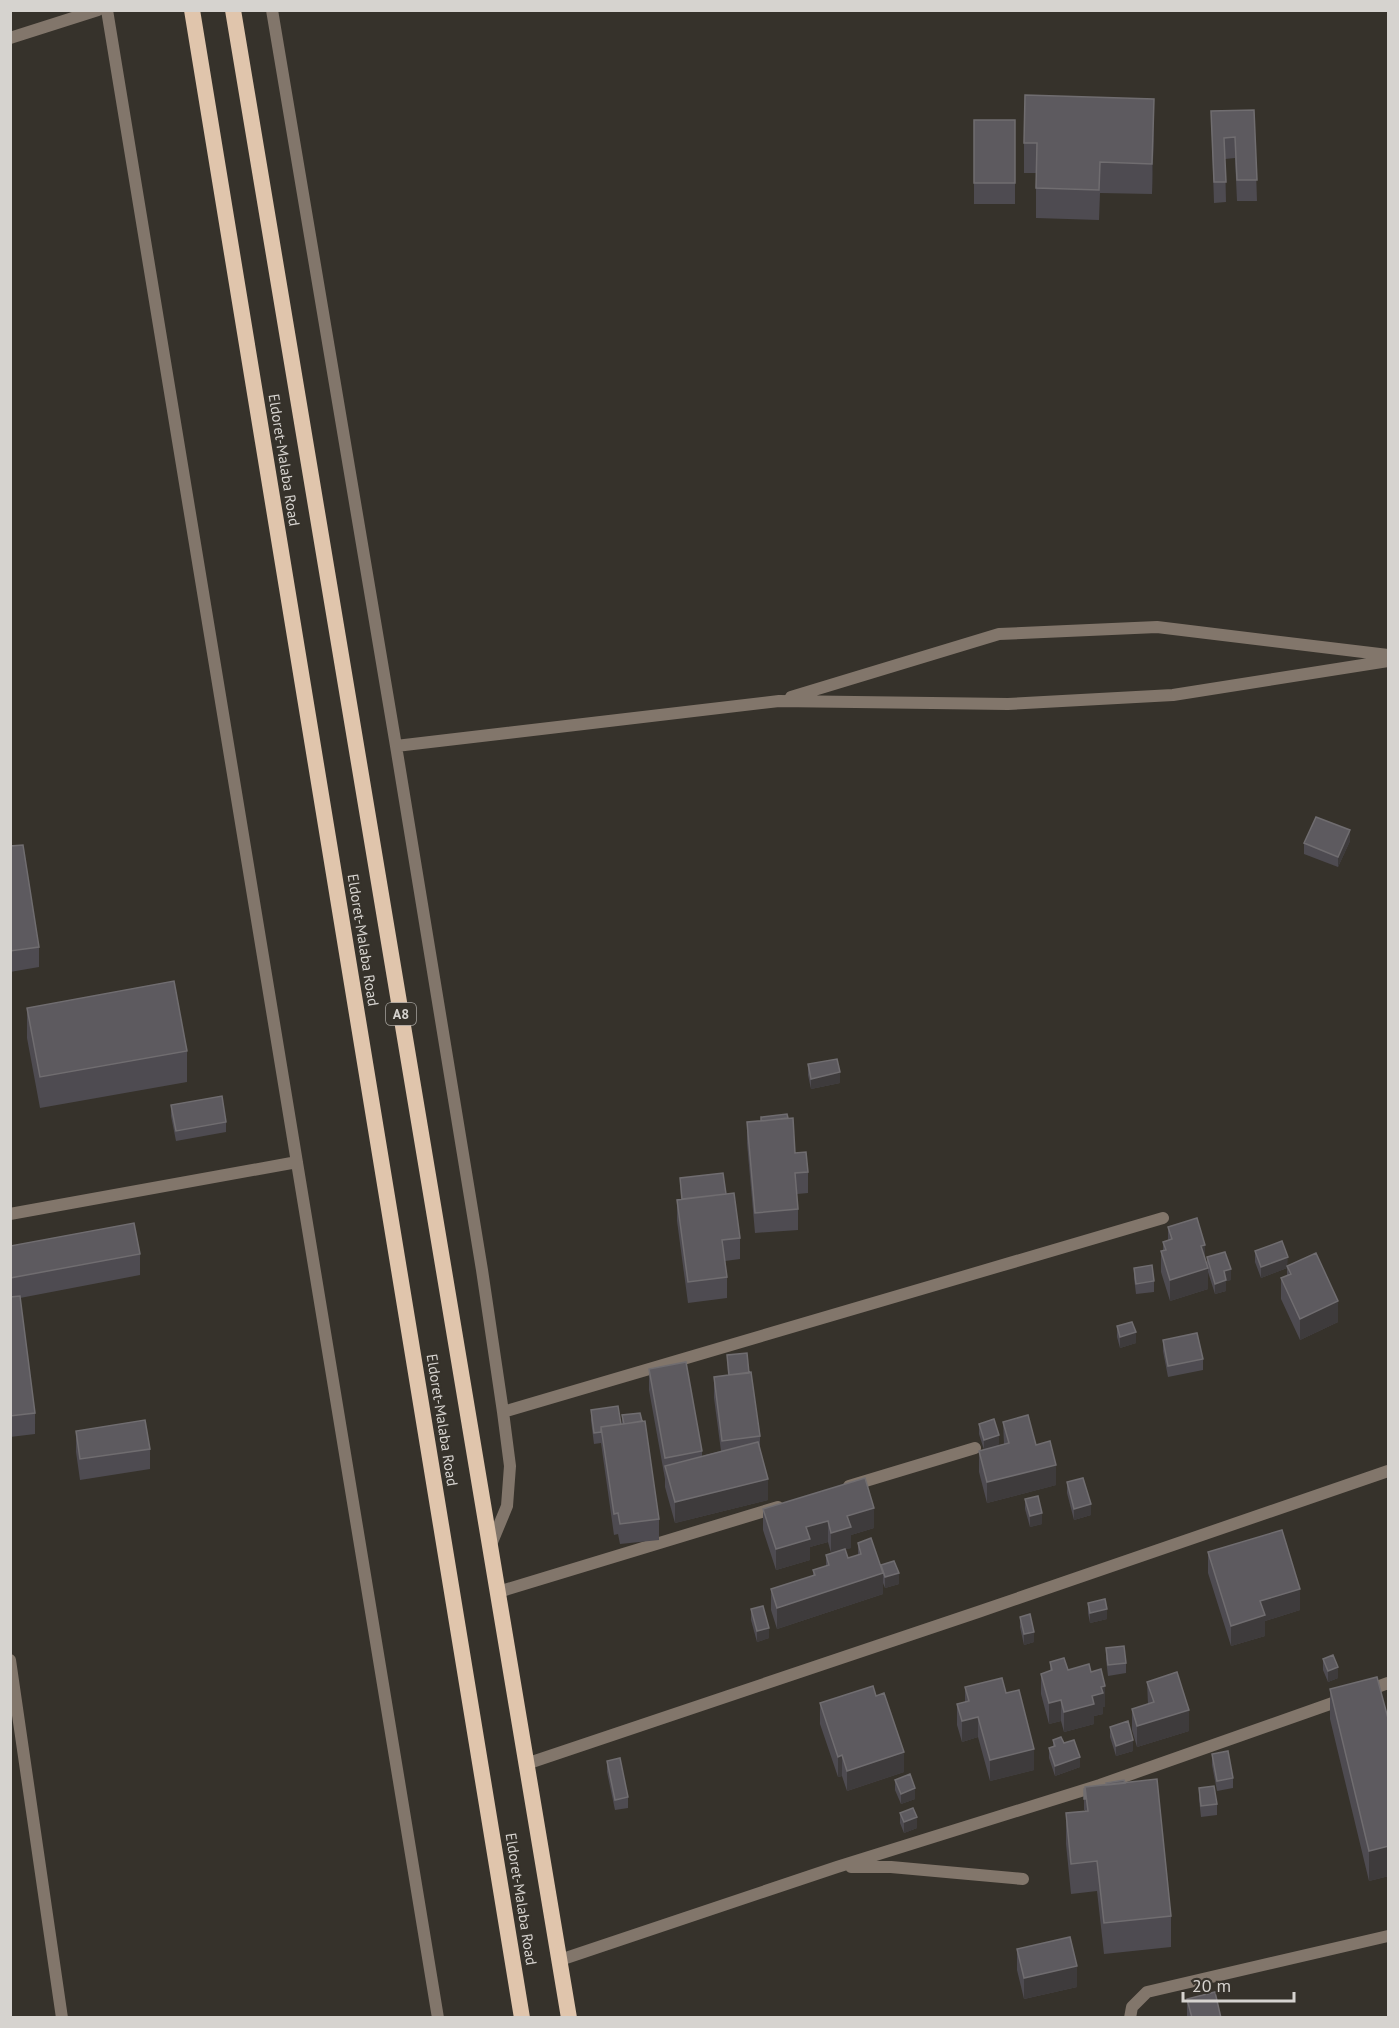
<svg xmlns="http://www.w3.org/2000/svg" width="1399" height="2028" font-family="'PT Sans',sans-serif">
<rect width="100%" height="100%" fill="#36322b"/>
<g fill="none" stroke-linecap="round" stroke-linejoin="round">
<path stroke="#82766b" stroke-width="12" d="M 1130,2018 L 1132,2007 L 1147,1992 L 1388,1936"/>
<path stroke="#82766b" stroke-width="12" d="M 107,10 L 438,2018
M 272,10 L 396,746 L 482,1270 L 503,1412 L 510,1466 L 507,1506 L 490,1547
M 10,38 L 98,10
M 791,697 L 999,634 L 1157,627 L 1388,655
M 396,746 L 779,701 L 1008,704 L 1173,695 L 1388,661
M 10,1214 L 297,1162
M 503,1412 L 1163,1218
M 849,1486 L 975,1448
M 498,1592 L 778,1507
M 10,1660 L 62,2018
M 1366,1691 L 1388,1683
M 526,1764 L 978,1612 L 1388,1471
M 851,1867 L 891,1867 L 1023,1879
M 560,1960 L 837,1867 L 1100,1785 L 1344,1699"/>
<path stroke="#e0c5ac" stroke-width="16" d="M 192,10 L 522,2018
M 233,10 L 569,2018"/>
</g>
<path fill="#4e4b51" d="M 1254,110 L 1257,201 L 1237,201 L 1235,158 L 1225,159 L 1226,202 L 1214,203 L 1211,111 Z
M 974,120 L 1015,120 L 1015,204 L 974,204 Z
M 1154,129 L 1152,194 L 1100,193 L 1099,220 L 1036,218 L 1036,173 L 1024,173 L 1024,143 Z
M 1350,841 L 1338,867 L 1304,854 L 1304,843 Z
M 10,846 L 39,947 L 39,967 L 10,972 Z
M 27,1008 L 187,1051 L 187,1082 L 40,1108 L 27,1038 Z
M 808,1064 L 840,1083 L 811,1089 L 808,1075 Z
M 171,1105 L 226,1122 L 226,1132 L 176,1141 L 171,1116 Z
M 747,1122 L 795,1153 L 808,1172 L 808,1193 L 797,1194 L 798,1209 L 798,1230 L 755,1233 L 747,1143 Z
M 680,1178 L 726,1194 L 740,1238 L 740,1259 L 725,1261 L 727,1277 L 727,1298 L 688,1303 L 677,1221 L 677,1200 L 681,1199 Z
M 1168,1227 L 1205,1258 L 1207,1264 L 1207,1257 L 1231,1280 L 1226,1281 L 1226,1291 L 1215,1294 L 1208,1272 L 1208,1289 L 1170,1301 L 1161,1272 L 1161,1251 L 1163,1251 L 1163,1242 L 1168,1240 Z
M 10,1246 L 140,1254 L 140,1275 L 20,1298 L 35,1413 L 35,1434 L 10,1437 Z
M 1255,1251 L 1288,1266 L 1338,1322 L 1300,1340 L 1281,1299 L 1281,1278 L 1287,1276 L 1287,1268 L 1261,1278 L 1255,1262 Z
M 1134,1268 L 1154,1281 L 1154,1292 L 1136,1294 L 1134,1278 Z
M 1117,1326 L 1136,1343 L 1120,1348 L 1117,1337 Z
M 1163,1340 L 1203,1359 L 1203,1370 L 1168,1377 L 1163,1351 Z
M 727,1355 L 749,1373 L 760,1436 L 760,1451 L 768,1500 L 675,1523 L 665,1487 L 665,1479 L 649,1390 L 649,1369 L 702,1451 L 702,1456 L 721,1451 L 714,1398 L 714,1377 L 728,1376 Z
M 591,1410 L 621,1424 L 622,1424 L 622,1415 L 659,1519 L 659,1540 L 620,1544 L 618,1534 L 614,1535 L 601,1443 L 594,1444 L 591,1421 Z
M 1003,1422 L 1036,1445 L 1056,1485 L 987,1503 L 979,1472 L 979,1451 L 984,1450 L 979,1434 L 979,1424 L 999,1445 L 1004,1444 Z
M 76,1431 L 150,1449 L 150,1469 L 80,1480 L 76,1452 Z
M 1067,1482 L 1091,1515 L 1074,1520 L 1067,1493 Z
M 1025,1499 L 1042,1524 L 1030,1527 L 1025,1509 Z
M 763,1509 L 874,1528 L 851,1535 L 851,1548 L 845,1549 L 848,1558 L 858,1555 L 858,1543 L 899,1584 L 885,1588 L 883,1583 L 883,1594 L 777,1629 L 771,1610 L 771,1589 L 813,1576 L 813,1570 L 826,1566 L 826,1555 L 831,1553 L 828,1542 L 810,1547 L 810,1560 L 776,1570 L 763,1530 Z
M 1208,1552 L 1300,1610 L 1265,1621 L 1265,1636 L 1231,1646 L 1208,1573 Z
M 1088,1603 L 1107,1619 L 1090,1623 L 1088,1613 Z
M 751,1609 L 769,1638 L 757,1642 L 751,1620 Z
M 1020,1617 L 1034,1642 L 1024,1645 L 1020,1627 Z
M 1106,1648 L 1126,1663 L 1126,1673 L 1108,1676 L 1106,1659 Z
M 1323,1659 L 1338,1678 L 1328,1682 L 1323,1670 Z
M 1050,1662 L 1068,1670 L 1105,1707 L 1103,1707 L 1103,1714 L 1094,1716 L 1094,1724 L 1064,1732 L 1061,1721 L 1049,1724 L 1041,1694 L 1041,1674 L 1050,1671 Z
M 1147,1682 L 1189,1731 L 1137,1747 L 1132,1730 L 1132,1709 L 1148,1704 Z
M 965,1687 L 1006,1693 L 1034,1770 L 990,1781 L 978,1737 L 962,1742 L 957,1725 L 957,1704 L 965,1702 Z
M 1330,1689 L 1389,1722 L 1389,1876 L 1369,1881 L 1330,1719 Z
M 820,1703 L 904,1772 L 847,1791 L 842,1776 L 838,1777 L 820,1724 Z
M 1110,1727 L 1133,1751 L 1116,1756 L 1110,1737 Z
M 1053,1740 L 1064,1743 L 1080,1767 L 1055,1776 L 1049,1758 L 1049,1748 L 1053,1746 Z
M 1212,1754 L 1233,1778 L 1233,1788 L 1217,1791 L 1212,1765 Z
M 607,1761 L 628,1797 L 628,1808 L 615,1810 L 607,1772 Z
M 895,1780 L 915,1799 L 901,1804 L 895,1790 Z
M 1199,1788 L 1217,1804 L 1217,1815 L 1201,1817 L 1199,1799 Z
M 1084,1789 L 1171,1916 L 1171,1947 L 1104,1954 L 1097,1891 L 1071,1894 L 1066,1844 L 1066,1813 L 1085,1811 L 1085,1810 L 1084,1810 Z
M 900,1813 L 917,1828 L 904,1833 L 900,1823 Z
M 1017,1949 L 1077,1987 L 1024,1999 L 1017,1970 Z
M 1187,1999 L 1221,2018 L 1187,2018 Z"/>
<path fill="#3e3b3c" d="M 1154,99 L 1154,129 L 1152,194 L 1152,164 Z
M 1350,830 L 1350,841 L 1338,867 L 1338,857 Z
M 840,1072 L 840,1083 L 811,1089 L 811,1079 Z
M 1205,1245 L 1205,1265 L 1201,1246 Z
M 1288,1257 L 1287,1268 L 1261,1278 L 1261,1267 Z
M 1208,1268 L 1208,1289 L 1170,1301 L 1170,1280 Z
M 1231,1269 L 1231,1280 L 1226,1281 L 1226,1291 L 1215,1294 L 1215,1284 L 1224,1271 Z
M 1338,1301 L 1338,1322 L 1300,1340 L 1300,1319 Z
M 1136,1332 L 1136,1343 L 1120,1348 L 1120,1337 Z
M 999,1435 L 999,1445 L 984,1450 L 984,1440 Z
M 1056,1465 L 1056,1485 L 987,1503 L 987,1482 Z
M 768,1479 L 768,1500 L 675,1523 L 675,1502 Z
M 1091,1504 L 1091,1515 L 1074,1520 L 1074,1509 Z
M 874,1508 L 874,1528 L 851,1535 L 851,1548 L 831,1554 L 831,1533 L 847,1516 Z
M 1042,1513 L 1042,1524 L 1030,1527 L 1030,1516 Z
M 828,1521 L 828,1542 L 810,1547 L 810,1560 L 776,1570 L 776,1549 L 806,1527 Z
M 883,1573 L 883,1594 L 777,1629 L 777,1608 Z
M 899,1573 L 899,1584 L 885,1588 L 885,1577 Z
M 1300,1589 L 1300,1610 L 1265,1621 L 1265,1636 L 1231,1646 L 1231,1626 L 1260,1601 Z
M 1107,1609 L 1107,1619 L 1090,1623 L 1090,1613 Z
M 769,1628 L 769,1638 L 757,1642 L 757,1631 Z
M 1034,1632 L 1034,1642 L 1024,1645 L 1024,1634 Z
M 1338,1667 L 1338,1678 L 1328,1682 L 1328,1671 Z
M 1105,1686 L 1105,1707 L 1103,1707 L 1103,1714 L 1094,1716 L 1094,1724 L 1064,1732 L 1064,1712 L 1092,1696 L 1101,1687 Z
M 1061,1700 L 1061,1721 L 1049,1724 L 1049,1703 Z
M 1189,1710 L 1189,1731 L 1137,1747 L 1137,1726 Z
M 978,1717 L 978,1737 L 962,1742 L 962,1721 Z
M 1133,1740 L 1133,1751 L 1116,1756 L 1116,1746 Z
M 1034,1749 L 1034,1770 L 990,1781 L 990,1760 Z
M 904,1752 L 904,1772 L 847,1791 L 847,1771 Z
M 842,1755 L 842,1776 L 838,1777 L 838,1757 Z
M 1080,1757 L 1080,1767 L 1055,1776 L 1055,1766 Z
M 915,1788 L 915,1799 L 901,1804 L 901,1794 Z
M 917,1817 L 917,1828 L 904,1833 L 904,1822 Z
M 1389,1846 L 1389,1876 L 1369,1881 L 1369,1851 Z
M 1077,1966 L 1077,1987 L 1024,1999 L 1024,1978 Z"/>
<path fill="#5d5a5f" stroke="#706d70" stroke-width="1.5" d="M 1025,95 L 1154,99 L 1152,164 L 1100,162 L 1099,190 L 1036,188 L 1037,143 L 1024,143 Z
M 1254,110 L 1257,180 L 1237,180 L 1235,137 L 1224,138 L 1226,182 L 1214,182 L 1211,111 Z
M 974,120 L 1015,120 L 1015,183 L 974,183 Z
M 1316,817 L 1350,830 L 1338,857 L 1304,843 Z
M 23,845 L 39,947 L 10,951 L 10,846 Z
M 174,981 L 187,1051 L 40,1077 L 27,1008 Z
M 837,1059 L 840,1072 L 811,1079 L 808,1064 Z
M 222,1096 L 226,1122 L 176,1131 L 171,1105 Z
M 787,1114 L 788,1118 L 761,1121 L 761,1117 Z
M 793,1118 L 795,1153 L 806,1152 L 808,1172 L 795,1173 L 798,1209 L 755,1213 L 747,1122 Z
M 723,1173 L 726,1194 L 682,1199 L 680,1178 Z
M 734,1193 L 740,1238 L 722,1240 L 727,1277 L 688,1282 L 677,1200 Z
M 1197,1218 L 1205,1245 L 1201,1246 L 1208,1268 L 1170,1280 L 1161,1251 L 1166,1250 L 1163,1242 L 1172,1239 L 1168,1227 Z
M 134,1223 L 140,1254 L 10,1278 L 10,1246 Z
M 1282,1241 L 1288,1257 L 1261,1267 L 1255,1251 Z
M 1225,1252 L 1231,1269 L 1224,1271 L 1226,1280 L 1215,1284 L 1207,1257 Z
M 1316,1253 L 1338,1301 L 1300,1319 L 1281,1278 L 1291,1274 L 1287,1266 Z
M 1152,1265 L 1154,1281 L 1136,1284 L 1134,1268 Z
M 20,1296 L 35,1413 L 10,1416 L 10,1297 Z
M 1132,1322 L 1136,1332 L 1120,1337 L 1117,1326 Z
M 1197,1333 L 1203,1359 L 1168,1366 L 1163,1340 Z
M 747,1353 L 749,1373 L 729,1375 L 727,1355 Z
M 686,1362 L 702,1451 L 665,1458 L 649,1369 Z
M 751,1372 L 760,1436 L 722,1441 L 714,1377 Z
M 618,1406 L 621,1424 L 601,1427 L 601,1432 L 594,1433 L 591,1410 Z
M 640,1413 L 642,1421 L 624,1424 L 622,1415 Z
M 1028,1415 L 1036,1445 L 1050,1441 L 1056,1465 L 987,1482 L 979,1451 L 1009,1443 L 1003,1422 Z
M 994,1419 L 999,1435 L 984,1440 L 979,1424 Z
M 145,1420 L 150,1449 L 80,1459 L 76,1431 Z
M 645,1421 L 659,1519 L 620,1524 L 618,1513 L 614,1514 L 601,1427 Z
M 758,1442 L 768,1479 L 675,1502 L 665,1466 Z
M 865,1478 L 874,1508 L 847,1516 L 851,1527 L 831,1533 L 828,1521 L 806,1527 L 810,1539 L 776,1549 L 763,1509 Z
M 1083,1478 L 1091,1504 L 1074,1509 L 1067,1482 Z
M 1038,1496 L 1042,1513 L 1030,1516 L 1025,1499 Z
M 1282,1530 L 1300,1589 L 1260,1601 L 1265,1615 L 1231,1626 L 1208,1552 Z
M 871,1538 L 883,1573 L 777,1608 L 771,1589 L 815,1575 L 813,1570 L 829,1565 L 826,1555 L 845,1549 L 848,1558 L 861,1554 L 858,1543 Z
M 894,1561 L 899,1573 L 885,1577 L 881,1565 Z
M 1105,1599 L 1107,1609 L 1090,1613 L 1088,1603 Z
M 763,1606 L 769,1628 L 757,1631 L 751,1609 Z
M 1030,1614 L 1034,1632 L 1024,1634 L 1020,1617 Z
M 1124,1646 L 1126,1663 L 1108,1665 L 1106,1648 Z
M 1333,1655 L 1338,1667 L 1328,1671 L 1323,1659 Z
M 1064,1658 L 1068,1670 L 1089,1664 L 1091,1672 L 1101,1669 L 1105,1686 L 1101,1687 L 1103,1693 L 1092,1696 L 1094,1704 L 1064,1712 L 1061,1700 L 1049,1703 L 1041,1674 L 1052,1670 L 1050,1662 Z
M 1177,1672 L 1189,1710 L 1137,1726 L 1132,1709 L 1154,1702 L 1147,1682 Z
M 1377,1677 L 1389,1722 L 1389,1846 L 1369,1851 L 1330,1689 Z
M 1002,1678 L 1006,1693 L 1019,1690 L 1034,1749 L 990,1760 L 978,1717 L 962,1721 L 957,1704 L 969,1701 L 965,1687 Z
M 873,1686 L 876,1696 L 884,1693 L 904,1752 L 847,1771 L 842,1755 L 838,1757 L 820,1703 Z
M 1128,1721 L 1133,1740 L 1116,1746 L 1110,1727 Z
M 1061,1737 L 1064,1743 L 1074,1740 L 1080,1757 L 1055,1766 L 1049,1748 L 1055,1746 L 1053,1740 Z
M 1228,1751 L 1233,1778 L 1217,1781 L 1212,1754 Z
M 620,1758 L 628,1797 L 615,1800 L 607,1761 Z
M 910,1774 L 915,1788 L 901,1794 L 895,1780 Z
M 1157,1779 L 1171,1916 L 1104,1923 L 1097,1861 L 1071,1864 L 1066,1813 L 1088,1811 L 1085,1787 Z
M 1124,1780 L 1125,1783 L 1107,1785 L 1106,1783 Z
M 1214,1786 L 1217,1804 L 1201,1806 L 1199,1788 Z
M 1084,1789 L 1085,1789 L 1085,1799 L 1084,1799 Z
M 913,1808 L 917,1817 L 904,1822 L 900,1813 Z
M 1070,1937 L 1077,1966 L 1024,1978 L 1017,1949 Z
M 1215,1992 L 1221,2018 L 1192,2018 L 1187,1999 Z"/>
<g text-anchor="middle" stroke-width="4.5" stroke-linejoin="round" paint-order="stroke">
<rect fill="#36322b" stroke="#a6a39e" stroke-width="1.5" x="386" y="1003" width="30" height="22" rx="4.5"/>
<g font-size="14" font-weight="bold" fill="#d6d3cf">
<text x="401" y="1019">A8</text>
</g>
<g font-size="15" fill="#d6d3cf" stroke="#36322b">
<text transform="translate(284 460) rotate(81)" y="5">Eldoret-Malaba Road</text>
<text transform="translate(363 940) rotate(81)" y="5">Eldoret-Malaba Road</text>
<text transform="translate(442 1420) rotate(81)" y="5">Eldoret-Malaba Road</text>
<text transform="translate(521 1899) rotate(81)" y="5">Eldoret-Malaba Road</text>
</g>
</g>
<rect width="1399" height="2028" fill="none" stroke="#d6d3cf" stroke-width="24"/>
<path d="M1183 1992v9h111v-9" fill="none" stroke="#d6d3cf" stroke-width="3"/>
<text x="1192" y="1992" font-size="18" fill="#d6d3cf" stroke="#36322b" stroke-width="4.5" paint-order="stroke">20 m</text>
</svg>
